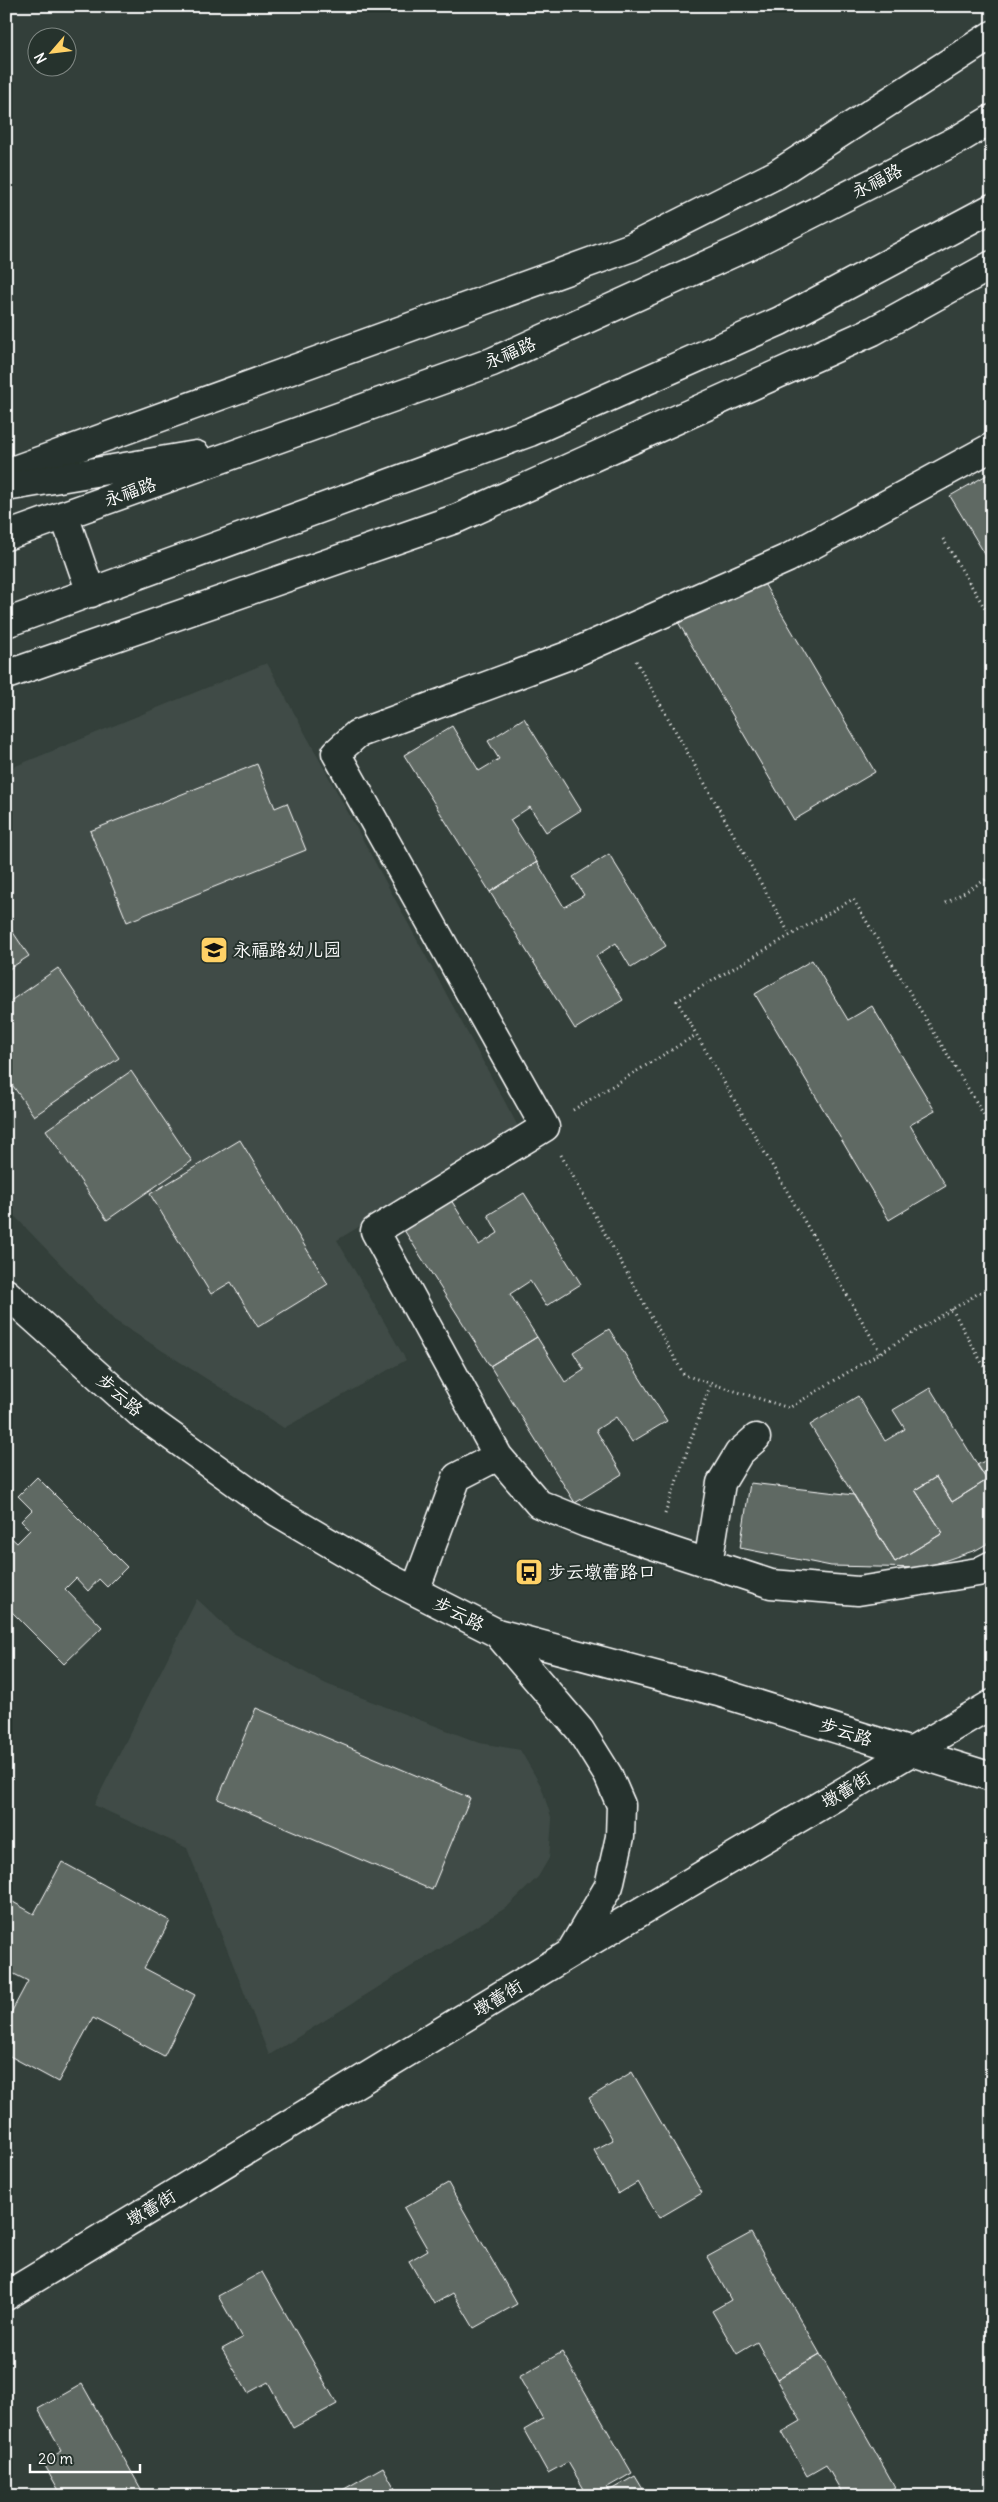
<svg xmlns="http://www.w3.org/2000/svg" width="998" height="2502" font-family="Delius,'LXGW WenKai TC',sans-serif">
<rect width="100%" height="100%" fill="#333f3a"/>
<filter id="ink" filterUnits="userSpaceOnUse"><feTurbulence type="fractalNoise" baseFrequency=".02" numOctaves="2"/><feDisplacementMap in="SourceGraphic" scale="10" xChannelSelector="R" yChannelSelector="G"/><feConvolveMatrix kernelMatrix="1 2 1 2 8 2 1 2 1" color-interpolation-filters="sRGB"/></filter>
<g filter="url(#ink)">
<path fill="#404c47" d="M 267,663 L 520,1130 L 337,1240 L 406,1360 L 284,1428 L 114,1320 L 6,1207 L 6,770 Z
M 197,1599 L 233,1633 L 326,1684 L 480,1743 L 520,1750 L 541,1786 L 552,1820 L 549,1858 L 538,1877 L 507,1907 L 269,2055 L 187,1848 L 94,1805 Z"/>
<path fill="#5f6964" stroke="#fff" d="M 992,472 L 992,566 L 950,496 Z
M 759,575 L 875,772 L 794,820 L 678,622 Z
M 524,718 L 581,810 L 546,832 L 530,807 L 510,820 L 537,862 L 490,892 L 404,755 L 452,726 L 479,771 L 499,759 L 488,741 Z
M 257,764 L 275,808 L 287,803 L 306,850 L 127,922 L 90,831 Z
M 609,854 L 666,946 L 631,968 L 616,943 L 596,956 L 623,1000 L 575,1029 L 490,892 L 537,862 L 564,907 L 584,895 L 573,877 Z
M 6,922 L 29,956 L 6,971 Z
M 812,960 L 848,1020 L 872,1006 L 935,1111 L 910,1125 L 946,1186 L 889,1220 L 755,994 Z
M 58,968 L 119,1058 L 34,1116 L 6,1076 L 6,1004 Z
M 131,1071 L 192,1161 L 107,1220 L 46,1130 Z
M 240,1140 L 328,1284 L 258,1327 L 231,1282 L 211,1294 L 150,1194 Z
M 524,1193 L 581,1284 L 546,1306 L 530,1281 L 510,1294 L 537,1337 L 490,1366 L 404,1230 L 451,1200 L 479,1245 L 498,1233 L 488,1215 Z
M 609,1329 L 667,1421 L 632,1442 L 616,1417 L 596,1430 L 622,1474 L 575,1503 L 490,1366 L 537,1337 L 565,1382 L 584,1370 L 573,1352 Z
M 930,1388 L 987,1480 L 952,1502 L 936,1477 L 915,1490 L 943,1533 L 895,1562 L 810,1425 L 858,1396 L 885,1441 L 905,1429 L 893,1410 Z
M 992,1457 L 992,1541 L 976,1550 L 923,1568 L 831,1566 L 740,1548 L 750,1483 L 854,1495 L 895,1562 L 943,1533 L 915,1490 L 936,1477 L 952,1502 L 987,1480 L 977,1465 Z
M 37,1477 L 127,1567 L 107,1587 L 99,1579 L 88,1591 L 76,1578 L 65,1589 L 102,1627 L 64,1664 L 6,1606 L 6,1533 L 17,1543 L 30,1530 L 21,1521 L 32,1510 L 18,1496 Z
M 256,1708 L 470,1798 L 432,1890 L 218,1799 Z
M 62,1862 L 170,1921 L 144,1968 L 195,1995 L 164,2056 L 93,2018 L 58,2082 L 6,2054 L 6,2022 L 28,1981 L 6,1970 L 6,1898 L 34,1914 Z
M 632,2072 L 702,2193 L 659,2218 L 638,2182 L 618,2194 L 594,2150 L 613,2140 L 589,2098 Z
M 448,2183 L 517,2304 L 474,2328 L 453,2293 L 434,2304 L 409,2261 L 428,2250 L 404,2208 Z
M 751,2233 L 820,2354 L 777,2379 L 757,2342 L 737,2354 L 712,2311 L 731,2300 L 707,2257 Z
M 262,2272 L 337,2404 L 293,2428 L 268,2382 L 248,2393 L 222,2349 L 242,2338 L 218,2296 Z
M 562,2352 L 632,2473 L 592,2496 L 588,2496 L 568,2462 L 548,2473 L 524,2430 L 543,2419 L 519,2377 Z
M 820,2354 L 895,2487 L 880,2496 L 844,2496 L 826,2465 L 807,2476 L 782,2432 L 801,2421 L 777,2379 Z
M 82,2384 L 145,2496 L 62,2496 L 43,2462 L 62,2451 L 38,2409 Z
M 383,2467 L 399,2496 L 341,2496 L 339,2492 Z
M 635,2476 L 647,2496 L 600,2496 Z"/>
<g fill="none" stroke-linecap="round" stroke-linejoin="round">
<defs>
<path id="minor" d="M 6,473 L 632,247 L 777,174 L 992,35
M 6,675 L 458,518 L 873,331 L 992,265
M 6,1293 L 142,1415 L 277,1512 L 389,1578 L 497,1633 L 718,1692 L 992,1777
M 498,1456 L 539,1504 L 586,1523 L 771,1584 L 858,1591 L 978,1572 L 992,1565
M 708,1564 L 721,1483 L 739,1453 L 756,1438
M 415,1591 L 457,1477 L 498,1456 L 375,1231 L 545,1127 L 336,753 L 357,734 L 567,656 L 788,558 L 992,447
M 497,1633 L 580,1730 L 608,1775 L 621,1805 L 620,1837 L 609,1886 L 571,1951
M 6,2296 L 569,1954 L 992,1704"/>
<path id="major" d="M 6,487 L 196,455
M 64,515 L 91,593
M 6,536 L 492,362 L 746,247 L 959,139 L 992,119
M 6,623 L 530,432 L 780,321 L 992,208"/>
</defs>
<use href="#minor" stroke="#fff" stroke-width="31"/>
<use href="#major" stroke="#fff" stroke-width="31"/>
<path stroke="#fff" stroke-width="3" stroke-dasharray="1 4" stroke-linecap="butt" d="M 943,539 L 992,620
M 636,661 L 790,935
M 946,903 L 992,876
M 573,1110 L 696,1035
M 561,1155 L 684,1375 L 789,1408 L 992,1285
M 952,1309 L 992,1381
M 880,1352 L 677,1001 L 853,899 L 992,1128
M 665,1514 L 711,1383"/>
<use href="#minor" stroke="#26332d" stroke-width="28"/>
<use href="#major" stroke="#26332d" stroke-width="28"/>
</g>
</g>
<defs>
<symbol id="school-square" viewBox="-11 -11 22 22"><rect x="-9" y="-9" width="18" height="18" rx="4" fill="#ffd166" stroke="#26332d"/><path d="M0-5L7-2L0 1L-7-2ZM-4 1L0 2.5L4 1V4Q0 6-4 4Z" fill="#111"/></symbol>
<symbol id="bus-square" viewBox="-11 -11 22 22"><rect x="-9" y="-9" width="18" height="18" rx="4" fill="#ffd166" stroke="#26332d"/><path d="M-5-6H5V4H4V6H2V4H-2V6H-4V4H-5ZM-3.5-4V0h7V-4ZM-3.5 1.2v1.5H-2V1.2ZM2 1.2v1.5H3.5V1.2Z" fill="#111"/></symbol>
</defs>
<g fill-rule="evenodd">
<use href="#school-square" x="198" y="934" width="32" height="32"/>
<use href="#bus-square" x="513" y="1556" width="32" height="32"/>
</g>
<g text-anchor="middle" stroke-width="4" stroke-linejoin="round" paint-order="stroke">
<g font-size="18" fill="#fff" stroke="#26332d">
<text transform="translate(877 181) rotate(-27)" y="6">永福路</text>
<text transform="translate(510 353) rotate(-23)" y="6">永福路</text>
<text transform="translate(130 492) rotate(-19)" y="6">永福路</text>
<text transform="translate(120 1395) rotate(41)" y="6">步云路</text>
<text transform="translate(459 1614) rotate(27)" y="6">步云路</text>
<text transform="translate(846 1732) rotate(18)" y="6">步云路</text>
<text transform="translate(846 1790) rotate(-31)" y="6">墩蕾街</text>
<text transform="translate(498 1998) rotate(-31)" y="6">墩蕾街</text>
<text transform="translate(151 2208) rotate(-31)" y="6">墩蕾街</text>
</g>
<g font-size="18" fill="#fff" stroke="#26332d" text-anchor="start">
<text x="233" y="956">永福路幼儿园</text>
<text x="548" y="1578">步云墩蕾路口</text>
</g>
</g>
<rect width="998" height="2502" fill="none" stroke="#26332d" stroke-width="25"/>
<rect x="12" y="12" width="973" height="2477" fill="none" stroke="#fff" stroke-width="2" filter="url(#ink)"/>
<g transform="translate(52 52) rotate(242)"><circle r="24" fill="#26332d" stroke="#7d8581"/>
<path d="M0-4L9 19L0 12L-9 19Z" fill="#ffd166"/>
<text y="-8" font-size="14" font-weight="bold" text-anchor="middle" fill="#ffffff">N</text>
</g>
<path d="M30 2464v8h110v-8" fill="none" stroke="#ffffff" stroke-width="2.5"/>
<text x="38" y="2464" font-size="15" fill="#ffffff" stroke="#26332d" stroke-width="4" paint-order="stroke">20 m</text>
</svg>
